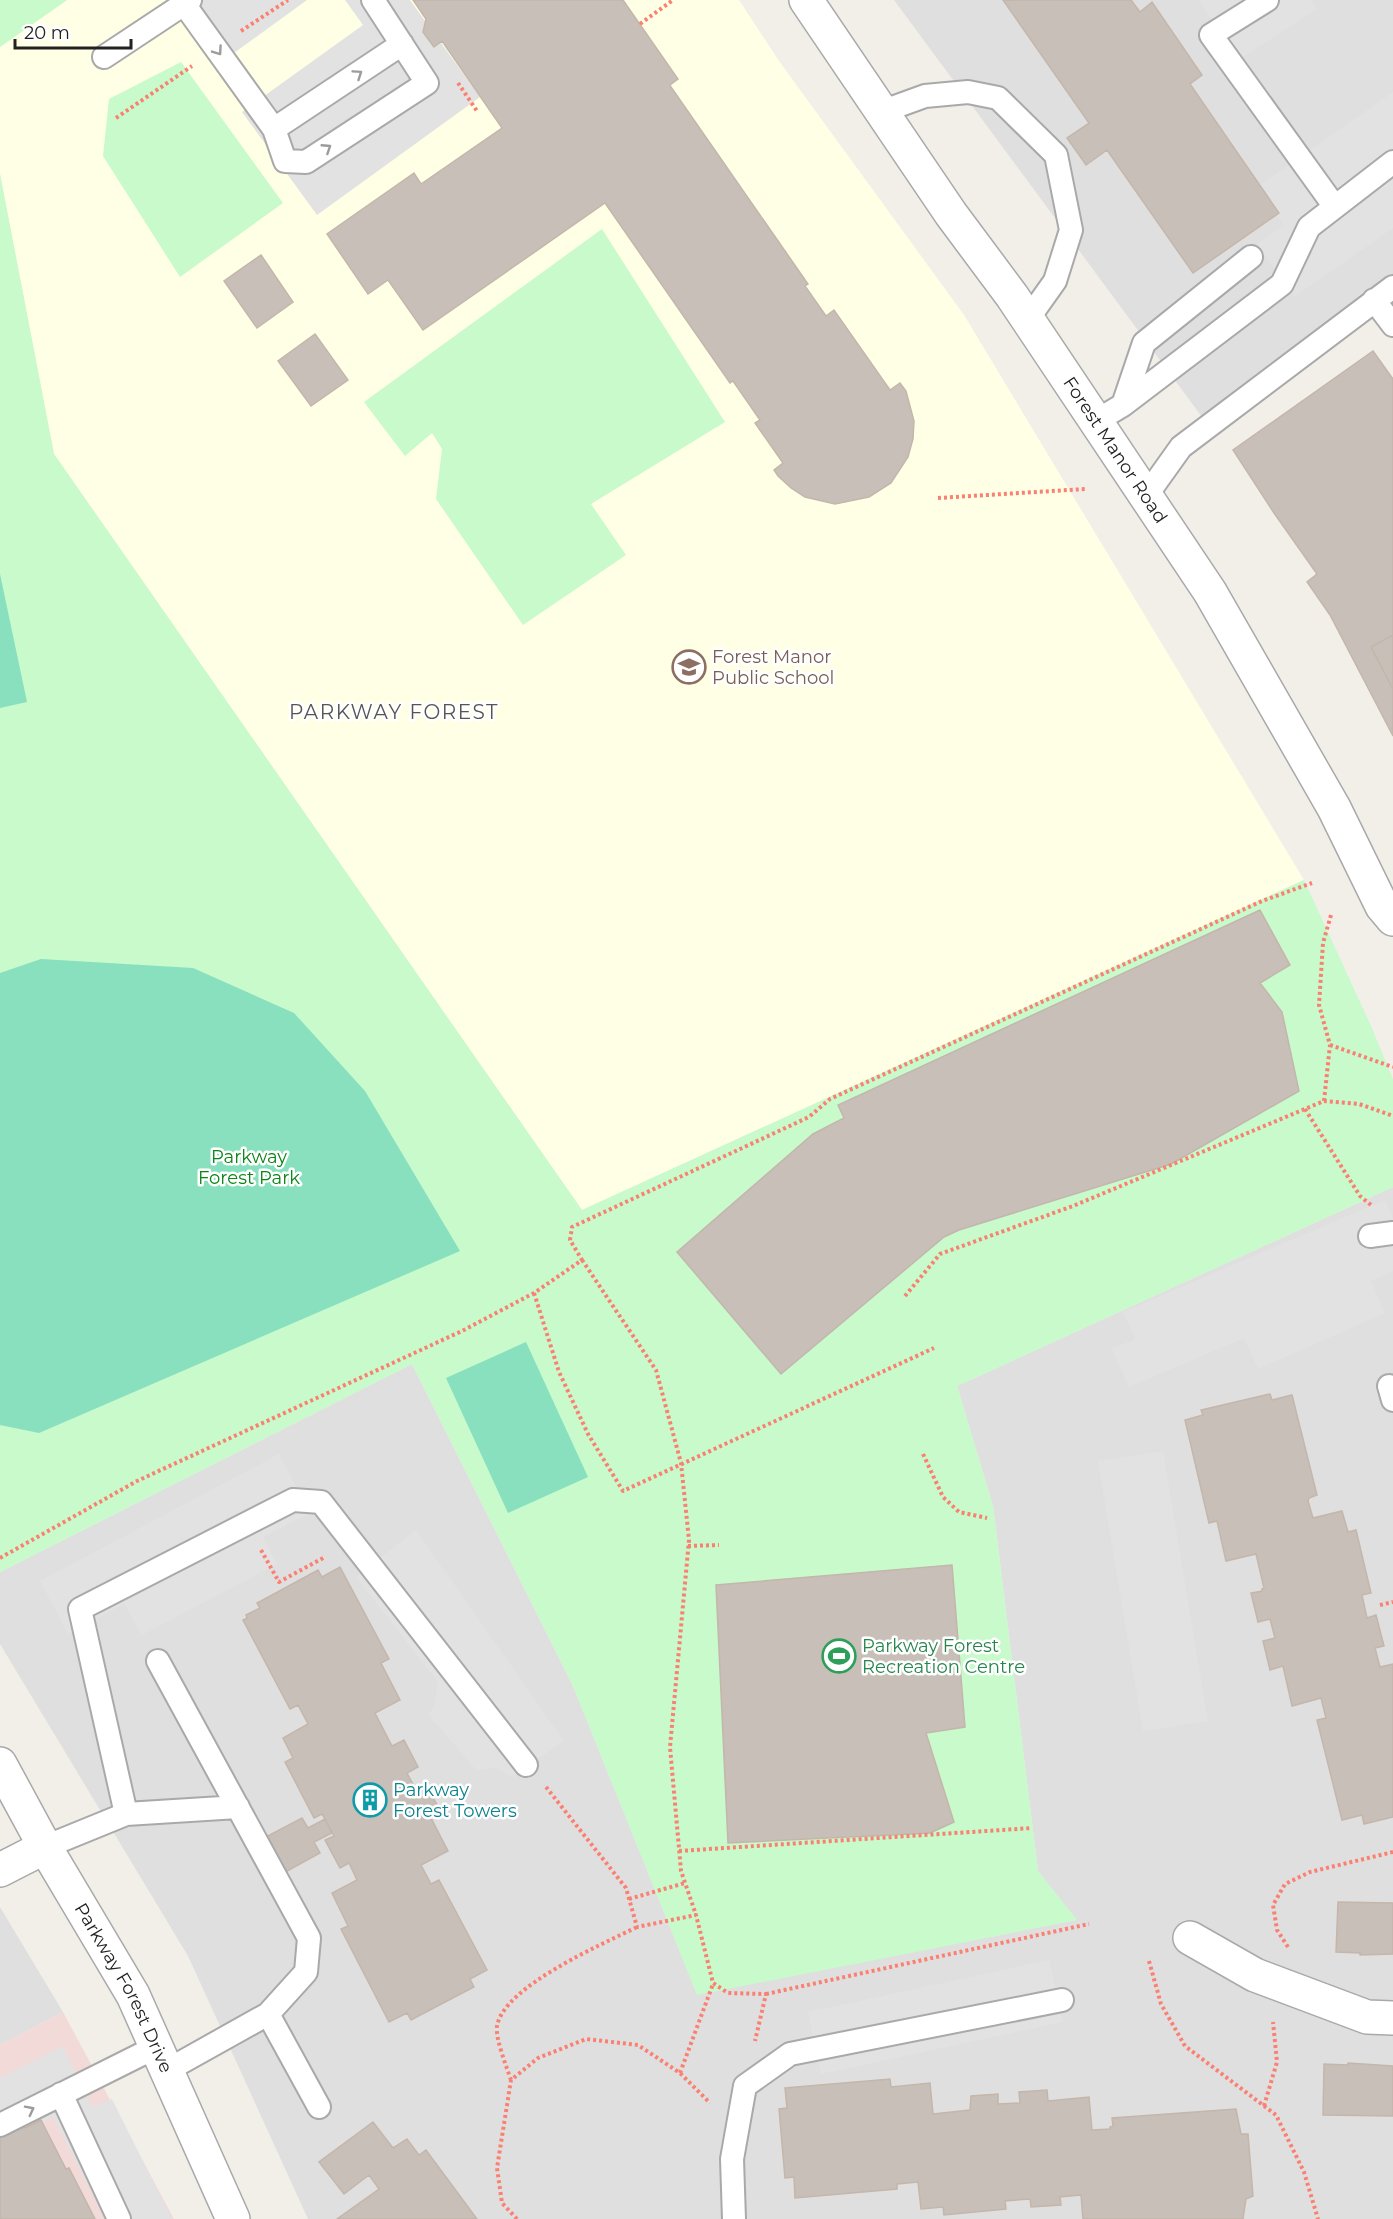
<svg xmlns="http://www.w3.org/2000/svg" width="1393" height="2219" font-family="Montserrat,sans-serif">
<rect width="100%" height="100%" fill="#f2efe9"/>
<path fill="#e0dfdf" d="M 894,0 L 1393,0 L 1393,305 L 1202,417 Z
M 1393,1187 L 1393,2219 L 308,2219 L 188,1956 L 0,1644 L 0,1572 L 412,1364 L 573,1686 L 697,1994 L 1076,1920 L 1038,1871 L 993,1506 L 957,1386 Z
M 0,1907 L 63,2012 L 0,2045 Z"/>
<path fill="#f2dad9" d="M 63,2012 L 174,2219 L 0,2219 L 0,2045 Z"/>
<path fill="#ffffe5" d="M 67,0 L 739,0 L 779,61 L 964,315 L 1304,880 L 582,1210 L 54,454 L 0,174 L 0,47 Z"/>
<path fill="#c8facc" d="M 0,0 L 67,0 L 0,47 Z
M 181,62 L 283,203 L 180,277 L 103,156 L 109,99 Z
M 0,174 L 54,454 L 582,1210 L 1304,880 L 1371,1026 L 1393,1079 L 1393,1187 L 957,1386 L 993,1506 L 1038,1871 L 1077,1920 L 697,1995 L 573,1686 L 412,1364 L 0,1572 Z
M 602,229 L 725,422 L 591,504 L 626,555 L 523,625 L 436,499 L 442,449 L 432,433 L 405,456 L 364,402 Z"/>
<path fill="#88e0be" d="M 0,574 L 27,702 L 0,708 Z
M 41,959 L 193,968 L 294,1013 L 365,1091 L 460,1251 L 39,1433 L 0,1425 L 0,973 Z
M 526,1342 L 588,1477 L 508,1513 L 446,1378 Z"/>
<path fill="#e2e2e2" d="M 168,0 L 307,0 L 216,66 Z
M 345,0 L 410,0 L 480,97 L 317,215 L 242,112 L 363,25 Z
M 1199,0 L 1312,0 L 1317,9 L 1238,60 Z
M 1393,92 L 1393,228 L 1294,297 L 1257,244 L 1284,225 L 1257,187 Z
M 1385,1200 L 1393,1219 L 1393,1271 L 1371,1281 L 1385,1313 L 1258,1369 L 1244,1338 L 1129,1387 L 1112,1349 L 1135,1339 L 1123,1312 Z
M 1163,1451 L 1208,1721 L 1143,1731 L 1098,1461 Z
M 279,1454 L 310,1513 L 263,1537 L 277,1564 L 142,1635 L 124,1604 L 68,1634 L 40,1581 Z
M 416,1530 L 564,1741 L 511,1777 L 496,1768 L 476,1770 L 428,1714 L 434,1707 L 438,1682 L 356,1577 Z
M 1049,1960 L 1063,2022 L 821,2074 L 808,2012 Z
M 63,2046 L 92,2107 L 112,2099 L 172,2219 L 105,2219 L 53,2117 L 0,2145 L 0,2078 Z"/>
<path fill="#c7bfb8" stroke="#c4b6ab" stroke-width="1.5" d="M 413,0 L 623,0 L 678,79 L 670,85 L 671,87 L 808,284 L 805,286 L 826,316 L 834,310 L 890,390 L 900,383 L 906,391 L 914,421 L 913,439 L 908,457 L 891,483 L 869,497 L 835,504 L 805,497 L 791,488 L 778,476 L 774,470 L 783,463 L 755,423 L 760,420 L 733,381 L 730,383 L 605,203 L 423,330 L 388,280 L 368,294 L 327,234 L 414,173 L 421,184 L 502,128 L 442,41 L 434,47 L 423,32 L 426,19 Z
M 1003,0 L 1131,0 L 1140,12 L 1152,2 L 1202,75 L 1190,84 L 1279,213 L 1193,273 L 1107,150 L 1086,165 L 1067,138 L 1089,123 Z
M 261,255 L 293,302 L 257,328 L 224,281 Z
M 315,334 L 348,380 L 311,406 L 278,361 Z
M 1373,351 L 1393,379 L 1393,736 L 1330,615 L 1307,582 L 1317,574 L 1274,513 L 1233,450 Z
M 1393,635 L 1393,689 L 1371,647 Z
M 1260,910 L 1290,965 L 1260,983 L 1282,1012 L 1299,1091 L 1171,1164 L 959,1230 L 944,1237 L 781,1374 L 677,1252 L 813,1134 L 844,1118 L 838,1105 Z
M 1270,1394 L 1272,1400 L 1292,1395 L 1317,1495 L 1309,1498 L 1308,1501 L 1313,1518 L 1342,1511 L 1348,1532 L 1356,1530 L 1371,1593 L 1362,1595 L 1367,1618 L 1376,1615 L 1384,1646 L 1375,1648 L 1380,1667 L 1393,1664 L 1393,1817 L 1364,1824 L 1362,1815 L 1342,1820 L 1317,1720 L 1326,1718 L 1321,1698 L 1292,1706 L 1283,1666 L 1270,1670 L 1263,1641 L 1275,1638 L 1270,1619 L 1258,1622 L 1251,1593 L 1262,1591 L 1262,1589 L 1264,1588 L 1256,1554 L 1226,1561 L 1217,1521 L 1209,1523 L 1185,1420 L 1203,1415 L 1201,1410 Z
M 952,1565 L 965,1727 L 926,1733 L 954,1822 L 930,1833 L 728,1843 L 716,1585 Z
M 340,1567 L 389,1659 L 381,1663 L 400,1700 L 375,1713 L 392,1746 L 404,1740 L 418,1767 L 407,1773 L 416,1790 L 426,1785 L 440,1810 L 430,1816 L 448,1851 L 421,1865 L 431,1884 L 439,1880 L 487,1970 L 470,1979 L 474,1987 L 411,2020 L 407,2013 L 389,2022 L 341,1929 L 348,1926 L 332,1893 L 357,1880 L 349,1863 L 340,1868 L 325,1840 L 334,1836 L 322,1814 L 314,1818 L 285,1762 L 293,1758 L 283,1738 L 308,1724 L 298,1705 L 290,1709 L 243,1620 L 247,1618 L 246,1615 L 260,1608 L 257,1603 L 318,1570 L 322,1577 Z
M 302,1818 L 308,1828 L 325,1819 L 332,1833 L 314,1842 L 320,1853 L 280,1875 L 262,1839 Z
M 1338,1902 L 1393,1903 L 1393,1954 L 1360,1955 L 1360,1953 L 1336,1952 Z
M 1348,2063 L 1393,2066 L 1393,2116 L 1323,2115 L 1324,2064 L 1348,2065 Z
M 890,2079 L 891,2087 L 930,2083 L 933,2114 L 970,2110 L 971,2096 L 998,2094 L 998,2104 L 1020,2103 L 1019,2092 L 1047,2090 L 1048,2101 L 1089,2097 L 1092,2130 L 1110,2129 L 1110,2127 L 1113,2126 L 1112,2118 L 1236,2109 L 1241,2134 L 1248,2134 L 1253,2196 L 1246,2199 L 1243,2219 L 1083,2219 L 1081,2195 L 1060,2197 L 1061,2205 L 1031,2207 L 1030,2199 L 1005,2201 L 1006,2209 L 944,2215 L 943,2207 L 921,2209 L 918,2182 L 897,2184 L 897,2189 L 795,2198 L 794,2177 L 785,2178 L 779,2109 L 787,2108 L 785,2088 Z
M 41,2120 L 66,2169 L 69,2168 L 95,2219 L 0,2219 L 0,2136 L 23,2124 L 25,2128 Z
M 373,2122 L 393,2148 L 407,2139 L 419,2155 L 426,2150 L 477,2219 L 337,2219 L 379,2189 L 369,2175 L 344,2194 L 319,2162 Z"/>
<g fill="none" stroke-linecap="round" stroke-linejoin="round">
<defs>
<path id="lane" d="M 1267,0 L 1211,35 L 1335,207
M 184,4 L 274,129 L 285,161 L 306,162 L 427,83 L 373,0
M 104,57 L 190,0
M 881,112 L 925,96 L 968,92 L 998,98 L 1056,155 L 1071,230 L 1055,281 L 1028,319
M 274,129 L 402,44
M 1374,300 L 1393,325
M 1123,405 L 1144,343 L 1251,257
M 1096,421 L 1123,405 L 1282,284 L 1309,227 L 1393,162
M 1146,496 L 1181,447 L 1393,287
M 1370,1236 L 1393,1233
M 1389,1386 L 1393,1400
M 158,1661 L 309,1938 L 306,1972 L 268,2014 L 166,2071
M 126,1814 L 80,1609 L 293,1500 L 321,1502 L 526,1765
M 45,1847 L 126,1814 L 238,1807
M 268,2014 L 319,2107
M 61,2094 L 119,2219
M 0,2125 L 156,2047
M 734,2219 L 732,2159 L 745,2086 L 790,2054 L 1062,2000"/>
<g id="street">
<path id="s1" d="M 806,0 L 951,214 L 1012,296 L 1210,592 L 1334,808 L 1382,906 L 1393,919"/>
<path id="s2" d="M 0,1764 L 45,1847 L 133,1995 L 233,2219"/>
<path d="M 0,1870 L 45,1847"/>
<path d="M 1190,1938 L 1255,1975 L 1367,2017 L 1393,2018"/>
</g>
</defs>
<use href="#lane" stroke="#a9a9a9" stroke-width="26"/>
<use href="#street" stroke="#a9a9a9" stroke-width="36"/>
<path stroke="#fa8072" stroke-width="4" stroke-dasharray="3 3" stroke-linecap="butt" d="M 640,24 L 673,0
M 241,31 L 288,0
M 458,83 L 477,111
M 116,118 L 192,66
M 938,498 L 1085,489
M 1330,1045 L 1393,1067
M 1324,1101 L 1330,1045 L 1319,1005 L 1323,943 L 1331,915
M 1305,1109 L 1360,1196 L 1371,1205
M 582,1260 L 656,1370 L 681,1463 L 689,1540 L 670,1747 L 681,1871 L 696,1915
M 534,1293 L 559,1372 L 588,1434 L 623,1491 L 934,1348
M 905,1296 L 940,1254 L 1073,1206 L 1324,1101 L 1359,1104 L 1393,1116
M 923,1454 L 943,1497 L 959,1512 L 987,1518
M 688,1546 L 719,1545
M 261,1550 L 279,1582 L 325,1557
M 0,1558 L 137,1481 L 462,1331 L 534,1293 L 582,1260 L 570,1240 L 572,1227 L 809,1117 L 830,1099 L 1262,901 L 1312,883
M 1380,1605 L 1393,1602
M 546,1787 L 626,1888 L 637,1927 L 696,1915 L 713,1983 L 728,1993 L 766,1994 L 755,2041
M 679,1851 L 1032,1828
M 629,1899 L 685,1883
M 1288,1947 L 1277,1930 L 1273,1905 L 1285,1884 L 1310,1872 L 1393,1852
M 1149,1961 L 1161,2004 L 1185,2046 L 1276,2115 L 1304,2172 L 1318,2219
M 766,1994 L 1089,1924
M 680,2073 L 713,1984
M 511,2080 C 507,2068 495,2038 497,2026 C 504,1986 603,1944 637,1927
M 1264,2106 L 1277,2062 L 1273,2022
M 517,2219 L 502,2203 L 497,2168 L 511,2080 L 538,2058 L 586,2039 L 638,2045 L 680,2073 L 710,2103"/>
<use href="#lane" stroke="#fff" stroke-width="22"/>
<use href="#street" stroke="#fff" stroke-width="33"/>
</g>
<defs><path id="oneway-chevron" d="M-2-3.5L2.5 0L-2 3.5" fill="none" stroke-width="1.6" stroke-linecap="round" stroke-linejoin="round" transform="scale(1.5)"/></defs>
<g stroke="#9c9c9c">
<use href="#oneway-chevron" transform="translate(218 51) rotate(55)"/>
<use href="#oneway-chevron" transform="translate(358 74) rotate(-34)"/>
<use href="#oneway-chevron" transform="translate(327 148) rotate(-33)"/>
<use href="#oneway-chevron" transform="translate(30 2110) rotate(-27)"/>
</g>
<defs>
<symbol id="school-ring" viewBox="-11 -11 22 22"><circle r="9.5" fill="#fff" stroke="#8d6e63" stroke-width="1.5"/><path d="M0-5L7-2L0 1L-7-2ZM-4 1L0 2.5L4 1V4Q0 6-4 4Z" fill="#8d6e63"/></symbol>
<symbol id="stadium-ring" viewBox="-11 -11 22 22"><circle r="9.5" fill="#fff" stroke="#2e9e5b" stroke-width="1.5"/><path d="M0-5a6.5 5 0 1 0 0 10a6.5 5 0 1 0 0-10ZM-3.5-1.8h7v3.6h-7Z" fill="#2e9e5b"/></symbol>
<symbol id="building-ring" viewBox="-11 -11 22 22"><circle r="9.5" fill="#fff" stroke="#0f9aa8" stroke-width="1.5"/><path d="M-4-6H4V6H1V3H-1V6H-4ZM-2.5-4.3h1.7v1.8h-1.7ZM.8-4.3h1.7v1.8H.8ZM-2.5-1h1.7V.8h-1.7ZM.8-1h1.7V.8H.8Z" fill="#0f9aa8"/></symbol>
</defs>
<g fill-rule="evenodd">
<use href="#school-ring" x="670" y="648" width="38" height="38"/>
<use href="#stadium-ring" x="820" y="1637" width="38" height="38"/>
<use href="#building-ring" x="351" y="1781" width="38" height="38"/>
</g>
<g text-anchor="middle" stroke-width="5" stroke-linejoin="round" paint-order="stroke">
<g font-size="18" fill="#222" stroke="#fff">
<text dy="6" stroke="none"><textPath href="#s1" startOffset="546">Forest Manor Road</textPath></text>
<text dy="6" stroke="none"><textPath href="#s2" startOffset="256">Parkway Forest Drive</textPath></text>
</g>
<g font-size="18" fill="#785e54" stroke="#fff" text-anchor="start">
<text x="712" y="663">Forest Manor<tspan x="712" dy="21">Public School</tspan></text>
</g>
<g font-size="18" fill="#0c8416" stroke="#fff">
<text x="249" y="1163">Parkway<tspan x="249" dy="21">Forest Park</tspan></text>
</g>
<g font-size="18" fill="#27864d" stroke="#fff" text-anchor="start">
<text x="862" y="1652">Parkway Forest<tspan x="862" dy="21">Recreation Centre</tspan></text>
</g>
<g font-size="18" fill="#0d838f" stroke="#fff" text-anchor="start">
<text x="393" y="1796">Parkway<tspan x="393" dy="21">Forest Towers</tspan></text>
</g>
<g font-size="20" letter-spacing="1.5" fill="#555" stroke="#fff">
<text x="394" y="719">PARKWAY FOREST</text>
</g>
</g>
<path d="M15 39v9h116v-9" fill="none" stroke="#222222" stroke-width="3"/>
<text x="24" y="39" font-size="18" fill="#222222" stroke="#ffffff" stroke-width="4.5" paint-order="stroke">20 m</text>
</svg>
